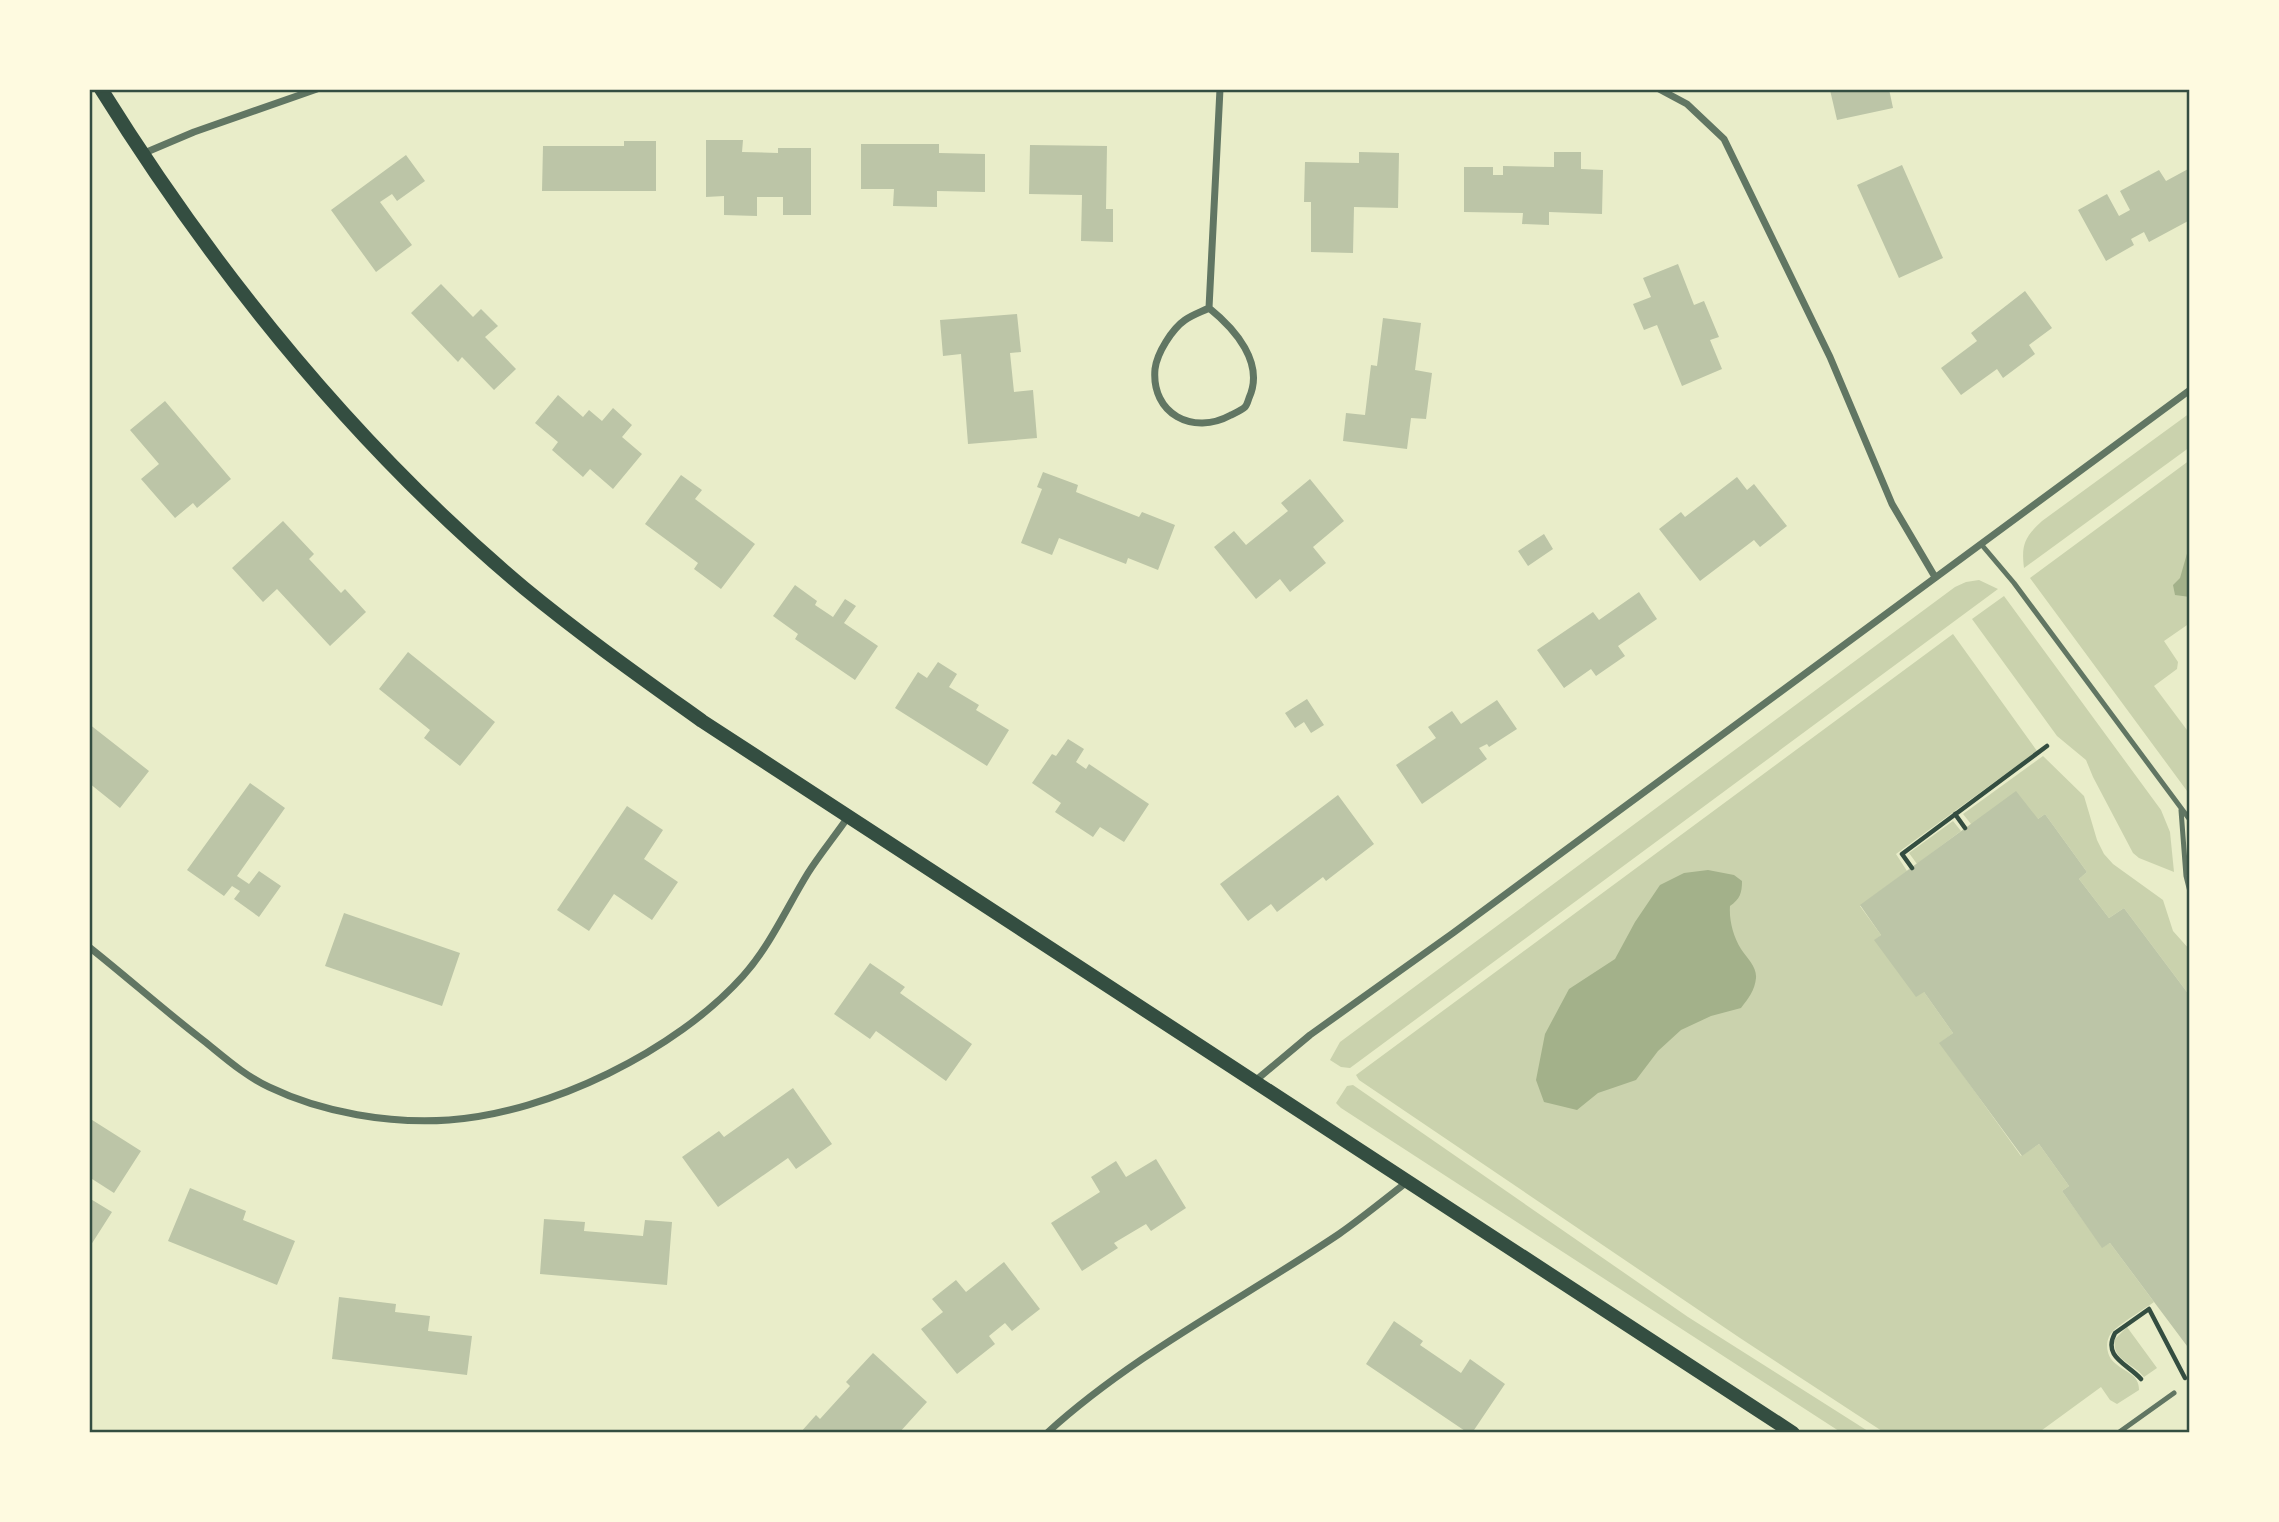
<svg xmlns="http://www.w3.org/2000/svg" width="2279" height="1522" font-family="'Roboto Condensed',sans-serif">
<rect width="100%" height="100%" fill="#e9edc9"/>
<path fill="#cad2ad" d="M 2190,413 L 2190,447 L 2024,568 C 2021,544 2025,537 2042,521 Z
M 2190,460 L 2190,623 L 2164,641 L 2178,662 L 2177,669 L 2154,686 L 2190,734 L 2190,795 L 2030,578 Z
M 1979,580 L 1998,589 L 1350,1068 L 1341,1067 L 1330,1060 L 1340,1042 L 1955,587 L 1966,582 Z
M 2004,596 L 2161,810 L 2170,832 L 2174,872 L 2139,858 L 2133,853 L 2093,777 L 2086,760 L 2057,736 L 1972,619 Z
M 1953,634 L 2037,751 L 1896,854 L 1907,871 L 1860,906 L 1881,935 L 1875,940 L 1924,992 L 1953,1033 L 1940,1043 L 2021,1156 L 2039,1144 L 2069,1186 L 2062,1191 L 2102,1247 L 2110,1243 L 2154,1302 C 2141,1311 2126,1320 2114,1330 C 2104,1339 2105,1356 2116,1364 C 2126,1373 2139,1374 2139,1390 L 2117,1404 L 2110,1400 L 2101,1387 L 2038,1433 L 1885,1433 L 1740,1338 L 1359,1080 L 1356,1075 Z
M 2043,756 L 2084,796 L 2097,840 L 2104,854 L 2113,864 L 2163,900 L 2173,931 L 2190,950 L 2190,996 L 2124,908 L 2109,918 L 2079,879 L 2087,872 L 2045,814 L 2038,819 L 1971,824 L 1963,814 Z
M 1953,821 L 1961,831 L 1917,864 L 1909,853 Z
M 1353,1085 L 1688,1317 L 1871,1433 L 1842,1433 L 1341,1108 L 1336,1103 L 1347,1086 Z
M 2127,1327 L 2157,1368 L 2144,1377 C 2133,1363 2111,1360 2115,1339 Z"/>
<path fill="#a3b18a" d="M 2188,550 L 2190,550 L 2190,597 L 2175,595 L 2173,585 L 2180,578 Z
M 1708,870 L 1734,875 L 1742,881 C 1742,893 1740,899 1730,906 C 1729,920 1733,936 1741,949 C 1747,958 1757,967 1756,978 C 1755,990 1748,999 1741,1008 L 1711,1016 L 1681,1030 L 1658,1051 L 1636,1080 L 1598,1093 L 1577,1110 L 1544,1102 L 1536,1080 L 1545,1034 L 1569,989 L 1615,959 L 1635,922 L 1660,885 L 1684,873 Z"/>
<path fill="#bcc5a7" d="M 1889,89 L 1893,108 L 1837,120 L 1830,90 Z
M 706,140 L 743,140 L 742,152 L 778,153 L 778,148 L 811,148 L 811,215 L 783,215 L 783,197 L 757,197 L 757,216 L 724,215 L 724,196 L 706,197 Z
M 624,141 L 656,141 L 656,191 L 542,191 L 543,146 L 624,146 Z
M 861,144 L 939,144 L 939,153 L 985,154 L 985,192 L 937,191 L 937,207 L 893,206 L 894,189 L 861,189 Z
M 1030,145 L 1107,146 L 1106,209 L 1113,209 L 1113,242 L 1081,241 L 1082,195 L 1029,194 Z
M 1359,152 L 1399,153 L 1398,208 L 1354,207 L 1353,253 L 1311,252 L 1311,202 L 1304,202 L 1305,162 L 1359,163 Z
M 1554,152 L 1581,152 L 1581,169 L 1603,170 L 1602,214 L 1549,212 L 1549,225 L 1522,224 L 1523,213 L 1464,212 L 1464,167 L 1493,167 L 1493,175 L 1503,175 L 1503,166 L 1554,167 Z
M 406,155 L 425,181 L 397,201 L 392,194 L 380,202 L 412,245 L 376,272 L 331,210 Z
M 1902,165 L 1943,258 L 1899,278 L 1857,185 Z
M 2190,168 L 2190,220 L 2149,242 L 2144,232 L 2131,239 L 2134,245 L 2106,261 L 2078,210 L 2107,194 L 2119,216 L 2130,210 L 2120,191 L 2159,170 L 2166,181 Z
M 1678,264 L 1694,305 L 1704,301 L 1719,337 L 1710,340 L 1722,369 L 1682,386 L 1657,325 L 1644,330 L 1633,304 L 1651,297 L 1643,278 Z
M 441,284 L 473,317 L 481,309 L 498,326 L 485,337 L 516,369 L 494,390 L 462,357 L 458,362 L 411,313 Z
M 2025,291 L 2052,328 L 2029,345 L 2035,354 L 2003,378 L 1997,369 L 1961,395 L 1941,368 L 1977,341 L 1971,333 Z
M 1017,314 L 1021,352 L 1010,353 L 1014,392 L 1033,390 L 1037,438 L 968,444 L 961,354 L 943,356 L 940,320 Z
M 1383,318 L 1421,323 L 1415,370 L 1432,373 L 1426,419 L 1411,418 L 1407,449 L 1343,441 L 1346,413 L 1365,415 L 1371,365 L 1377,366 Z
M 558,395 L 583,417 L 589,410 L 602,421 L 613,408 L 632,425 L 622,437 L 642,454 L 613,489 L 590,469 L 583,477 L 552,450 L 558,442 L 535,423 Z
M 165,401 L 231,479 L 197,508 L 193,503 L 175,518 L 141,479 L 159,464 L 130,430 Z
M 1043,472 L 1078,485 L 1076,492 L 1139,517 L 1142,512 L 1175,525 L 1158,570 L 1128,558 L 1126,564 L 1059,538 L 1052,555 L 1021,543 L 1042,489 L 1037,487 Z
M 681,475 L 702,490 L 695,499 L 755,544 L 721,589 L 694,569 L 698,563 L 645,524 Z
M 1737,477 L 1747,490 L 1754,484 L 1787,526 L 1760,547 L 1754,540 L 1700,581 L 1659,529 L 1681,512 L 1685,517 Z
M 1310,479 L 1344,521 L 1313,547 L 1326,563 L 1290,592 L 1280,579 L 1256,599 L 1214,547 L 1234,531 L 1246,545 L 1288,511 L 1281,503 Z
M 283,521 L 314,554 L 309,559 L 341,593 L 345,589 L 366,612 L 330,646 L 277,589 L 263,602 L 232,568 Z
M 1544,534 L 1553,549 L 1528,566 L 1518,551 Z
M 795,585 L 817,601 L 815,605 L 833,617 L 845,599 L 856,606 L 844,623 L 878,646 L 855,680 L 795,639 L 798,634 L 773,616 Z
M 1639,592 L 1657,619 L 1618,646 L 1625,656 L 1596,676 L 1591,669 L 1564,688 L 1537,650 L 1593,612 L 1599,620 Z
M 408,652 L 495,722 L 460,766 L 424,738 L 430,730 L 379,689 Z
M 938,662 L 957,674 L 949,687 L 979,705 L 976,710 L 1009,730 L 987,766 L 895,708 L 918,672 L 927,678 Z
M 1307,699 L 1324,725 L 1311,733 L 1304,722 L 1295,728 L 1285,713 Z
M 1497,700 L 1517,729 L 1489,747 L 1487,744 L 1479,748 L 1487,759 L 1422,804 L 1396,765 L 1436,738 L 1428,727 L 1452,711 L 1461,724 Z
M 89,724 L 149,771 L 120,808 L 89,783 Z
M 1068,739 L 1084,749 L 1076,762 L 1086,769 L 1089,764 L 1149,804 L 1124,842 L 1100,827 L 1093,837 L 1055,812 L 1061,803 L 1032,783 L 1052,754 L 1056,756 Z
M 250,783 L 285,808 L 237,876 L 249,884 L 259,871 L 281,886 L 259,917 L 234,899 L 240,891 L 232,886 L 224,896 L 187,870 Z
M 2016,791 L 2038,819 L 2045,814 L 2087,872 L 2079,879 L 2109,918 L 2124,908 L 2190,996 L 2190,1350 L 2110,1243 L 2102,1248 L 2062,1191 L 2069,1186 L 2039,1144 L 2022,1156 L 1939,1043 L 1953,1033 L 1924,992 L 1916,997 L 1874,940 L 1881,935 L 1860,905 Z
M 1338,795 L 1374,844 L 1326,881 L 1323,877 L 1277,912 L 1271,904 L 1248,921 L 1220,884 Z
M 627,806 L 663,830 L 644,859 L 678,882 L 652,920 L 614,894 L 589,931 L 557,910 Z
M 344,913 L 460,953 L 442,1006 L 325,966 Z
M 870,963 L 905,987 L 900,993 L 972,1044 L 946,1081 L 876,1031 L 870,1039 L 834,1014 Z
M 793,1088 L 832,1144 L 796,1169 L 788,1158 L 718,1207 L 682,1157 L 719,1131 L 724,1137 Z
M 89,1118 L 141,1151 L 114,1193 L 89,1177 Z
M 1156,1159 L 1186,1208 L 1151,1231 L 1146,1224 L 1114,1243 L 1118,1248 L 1082,1271 L 1051,1223 L 1100,1192 L 1091,1177 L 1116,1161 L 1126,1177 Z
M 190,1188 L 246,1211 L 243,1220 L 295,1241 L 277,1285 L 168,1241 Z
M 89,1198 L 112,1212 L 89,1248 Z
M 544,1219 L 585,1222 L 584,1231 L 643,1236 L 645,1220 L 672,1222 L 667,1285 L 540,1274 Z
M 1004,1262 L 1040,1309 L 1012,1331 L 1005,1323 L 989,1336 L 995,1344 L 957,1374 L 921,1329 L 943,1312 L 932,1299 L 956,1280 L 966,1292 Z
M 339,1297 L 396,1304 L 395,1312 L 430,1316 L 428,1331 L 472,1336 L 467,1375 L 332,1359 Z
M 1394,1321 L 1423,1341 L 1420,1345 L 1461,1373 L 1470,1359 L 1505,1384 L 1472,1433 L 1468,1433 L 1366,1364 Z
M 873,1353 L 927,1402 L 899,1433 L 800,1433 L 816,1415 L 820,1419 L 850,1386 L 846,1382 Z"/>
<g fill="none" stroke-linecap="round" stroke-linejoin="round">
<path stroke="#344e41" stroke-width="4.5" d="M 1955,814 L 1965,828
M 1912,868 L 1902,854 L 2047,746
M 2141,1379 C 2128,1364 2102,1357 2115,1333 L 2149,1309 L 2185,1378"/>
<path stroke="#617663" stroke-width="5" d="M 1981,544 L 2014,583 L 2190,820
M 2181,810 L 2186,876 L 2190,892
M 2118,1433 L 2174,1393"/>
<path stroke="#617663" stroke-width="7" d="M 1659,89 L 1687,104 L 1724,139 L 1830,357 L 1892,504 L 1935,577
M 142,154 L 194,132 L 317,89
M 1209,308 C 1235,329 1265,363 1249,398 C 1248,401 1247,405 1245,407 C 1242,410 1235,413 1231,415 C 1193,436 1151,414 1155,369 C 1157,353 1172,329 1185,320 C 1192,315 1201,312 1209,308 Z
M 1209,308 L 1220,89
M 89,947 C 128,978 165,1011 204,1041 C 224,1057 245,1076 269,1087 C 323,1113 390,1124 449,1120 C 549,1113 676,1051 743,976 C 770,946 787,907 808,873 C 820,854 835,836 848,817
M 1255,1081 L 1310,1035 L 1453,933 L 2190,390
M 1047,1433 C 1135,1353 1241,1300 1339,1234 C 1362,1218 1385,1199 1407,1182"/>
<path stroke="#344e41" stroke-width="14" d="M 101,89 C 217,275 356,447 524,588 C 581,635 642,678 702,721 L 1793,1433"/>
</g>
<rect width="2279" height="1522" fill="none" stroke="#fefae0" stroke-width="182"/>
<rect x="91" y="91" width="2097" height="1340" fill="none" stroke="#344e41" stroke-width="2.5"/>
</svg>
